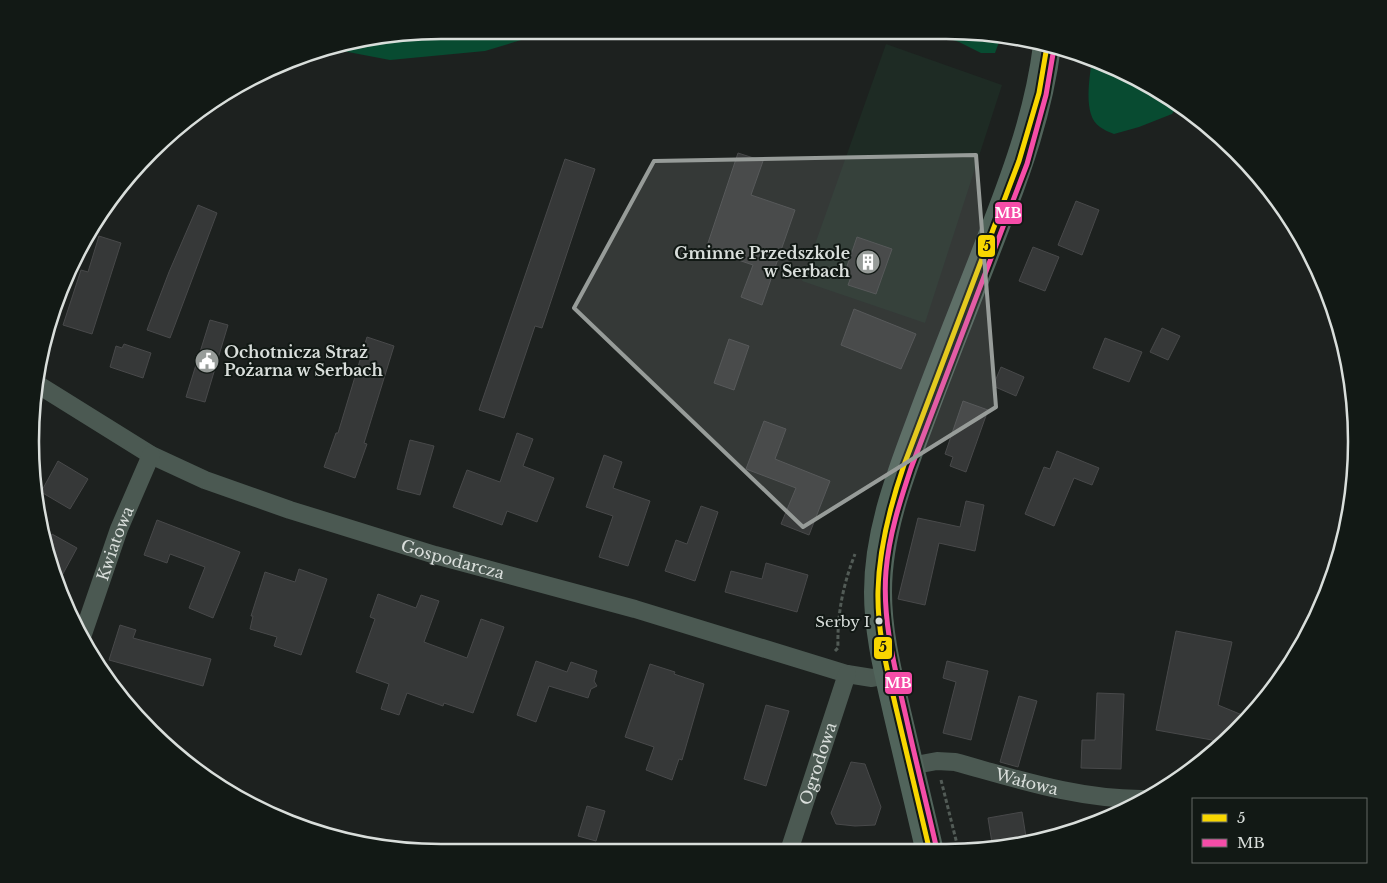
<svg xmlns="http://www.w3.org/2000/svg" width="1387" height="883" font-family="'Libre Baskerville',serif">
<rect width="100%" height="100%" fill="#1d211f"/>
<path fill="#1e2b24" d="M 886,44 L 1002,85 L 925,323 L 802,281 Z"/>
<path fill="#084b31" d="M 442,30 L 538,31 L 531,37 L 485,51 L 390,60 L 348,52 L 334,48 Z
M 932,33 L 999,33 L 1002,34 L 995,53 L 981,53 L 959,42 Z
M 1092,58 L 1103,61 L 1178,105 L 1172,114 L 1139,127 L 1114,134 C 1109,132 1104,130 1100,127 C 1082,115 1090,77 1092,58 Z"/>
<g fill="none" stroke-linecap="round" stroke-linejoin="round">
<path stroke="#084b31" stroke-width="6" d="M 1001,36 L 1018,39"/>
</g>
<path fill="#363838" stroke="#48494a" d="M 738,153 L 763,161 L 751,195 L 795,210 L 762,305 L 741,297 L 753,265 L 706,249 Z
M 565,159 L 595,169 L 542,328 L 535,326 L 504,418 L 479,410 Z
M 1076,201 L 1099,210 L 1082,255 L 1058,245 Z
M 198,205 L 217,213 L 170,338 L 147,330 L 169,272 Z
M 99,236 L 121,243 L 92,334 L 63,325 L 81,270 L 88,272 Z
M 857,237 L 892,249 L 876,294 L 848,285 L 851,277 L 844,275 Z
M 1033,247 L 1059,257 L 1045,291 L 1019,281 Z
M 854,309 L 916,334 L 901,369 L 841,345 Z
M 210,320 L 228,325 L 205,402 L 186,397 Z
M 1162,328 L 1180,336 L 1168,360 L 1150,352 Z
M 367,337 L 394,346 L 364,443 L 367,444 L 355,478 L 324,467 L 336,433 L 338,433 Z
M 1105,338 L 1142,352 L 1129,382 L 1093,368 Z
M 729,339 L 749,346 L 734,390 L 714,383 Z
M 124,344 L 151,353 L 143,378 L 110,367 L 116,346 L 122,348 Z
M 1001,367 L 1024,377 L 1016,396 L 993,386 Z
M 963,401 L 988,410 L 966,472 L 950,466 L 953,457 L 945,454 Z
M 764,421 L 786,429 L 775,459 L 830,481 L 809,535 L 781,524 L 796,488 L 746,469 Z
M 517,433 L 533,439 L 523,466 L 554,478 L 537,522 L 507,511 L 502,525 L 453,507 L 467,470 L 500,482 Z
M 410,440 L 434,446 L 420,495 L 397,489 Z
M 1057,451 L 1099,468 L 1092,485 L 1074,478 L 1054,526 L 1025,514 L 1044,467 L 1050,469 Z
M 604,455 L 622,462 L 613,488 L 650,501 L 628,566 L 599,557 L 613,516 L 586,507 Z
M 58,461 L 88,479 L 70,509 L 41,492 Z
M 966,501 L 984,505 L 975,551 L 939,543 L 925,605 L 898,599 L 918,518 L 960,527 Z
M 701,506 L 718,512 L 695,581 L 665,571 L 676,540 L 687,544 Z
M 157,520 L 240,552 L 213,618 L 189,608 L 205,567 L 170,554 L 167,563 L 144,555 Z
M 52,534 L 77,548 L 59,581 L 44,548 Z
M 766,563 L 808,575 L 797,612 L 725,592 L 731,571 L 762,579 Z
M 299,569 L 327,579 L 301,655 L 274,646 L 277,637 L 250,629 L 253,616 L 251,616 L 265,572 L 295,582 Z
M 378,594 L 416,608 L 421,595 L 439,601 L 424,642 L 467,658 L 481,619 L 504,627 L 473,713 L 444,703 L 443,706 L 407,693 L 399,715 L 381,709 L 389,684 L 356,672 L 375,619 L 370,617 Z
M 120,625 L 136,630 L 133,638 L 211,659 L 203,686 L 109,660 Z
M 1176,631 L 1232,642 L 1218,705 L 1247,717 L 1220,744 L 1212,740 L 1156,730 Z
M 536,661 L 567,672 L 571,662 L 597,671 L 594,681 L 597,686 L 591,689 L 588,698 L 549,686 L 536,722 L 517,715 Z
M 947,661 L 988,671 L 971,740 L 943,733 L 956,682 L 943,678 Z
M 650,664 L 675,672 L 674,674 L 704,684 L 682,760 L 679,759 L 672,780 L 646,770 L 654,747 L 625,737 Z
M 1097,693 L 1124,694 L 1121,769 L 1081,768 L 1082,740 L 1095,740 Z
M 1019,696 L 1037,701 L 1018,767 L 1000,762 Z
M 766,705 L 789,711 L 766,786 L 744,779 Z
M 851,762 L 865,764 L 881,807 L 875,825 L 855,826 L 836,824 L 831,813 Z
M 587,806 L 605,811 L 596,841 L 578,836 Z
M 1022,812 L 1027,843 L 993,849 L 988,818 Z"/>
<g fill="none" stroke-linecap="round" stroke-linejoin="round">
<path stroke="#525b56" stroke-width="3" stroke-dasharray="4 2.5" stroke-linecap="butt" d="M 835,651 L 838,648 C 837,614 843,585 855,554
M 941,780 L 959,852"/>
<g stroke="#4b5952" stroke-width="18">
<path id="s1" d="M 37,384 L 151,455 L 205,480 L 290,510 L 435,555 L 635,609 L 847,674 L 872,678 L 888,675"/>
<path id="s2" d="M 83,634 L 119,529 L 151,455"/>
<path id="s3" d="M 910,766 L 937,761 L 955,762 C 1017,779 1080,800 1145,799"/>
<path id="s4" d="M 789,851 L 847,674"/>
</g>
<path stroke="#51645b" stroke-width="28" d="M 930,852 C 919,805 908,759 897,712 C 888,672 878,633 878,592 C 878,534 899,478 919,425 C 943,359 970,294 995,228 C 1018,169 1039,110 1047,46"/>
<defs>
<path id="bus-1" d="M 930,852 C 919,804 907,756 896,708 C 887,669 877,631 878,591 C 879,548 890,506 904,465 L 1019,161 L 1039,93 L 1047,46"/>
<path id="bus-2" d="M 937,850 C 927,806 916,762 906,717 C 895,669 882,620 886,571 C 889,535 900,501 911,468 L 1027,164 L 1046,95 L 1054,48"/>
</defs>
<use href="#bus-1" stroke="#121915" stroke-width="9"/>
<use href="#bus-2" stroke="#121915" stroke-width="9"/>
<use href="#bus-1" stroke="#f8d600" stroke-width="5"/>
<use href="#bus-2" stroke="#f54da8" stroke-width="5"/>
</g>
<path fill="#979c99" fill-opacity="0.2" stroke="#979c99" stroke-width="4" stroke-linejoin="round" d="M 976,155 L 996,407 L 803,527 L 574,308 L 654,161 Z"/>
<defs>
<symbol id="building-disc" viewBox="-11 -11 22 22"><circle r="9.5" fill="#979c99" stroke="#121915"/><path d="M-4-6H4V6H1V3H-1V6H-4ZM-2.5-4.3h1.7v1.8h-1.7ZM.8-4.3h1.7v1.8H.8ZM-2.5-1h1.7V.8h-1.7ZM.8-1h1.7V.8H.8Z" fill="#fff"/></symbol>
<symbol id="civic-disc" viewBox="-11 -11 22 22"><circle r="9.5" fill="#979c99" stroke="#121915"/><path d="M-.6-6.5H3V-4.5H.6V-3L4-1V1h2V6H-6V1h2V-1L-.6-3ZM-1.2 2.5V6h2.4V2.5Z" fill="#fff"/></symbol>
</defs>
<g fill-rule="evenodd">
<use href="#building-disc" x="854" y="248" width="28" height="28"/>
<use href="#civic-disc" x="193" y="347" width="28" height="28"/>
</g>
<circle fill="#d9dedb" stroke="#121915" stroke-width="2" cx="879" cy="621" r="4.5"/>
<g text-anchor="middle" stroke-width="4" stroke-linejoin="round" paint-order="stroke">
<g font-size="15" fill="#d9dedb" stroke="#121915" text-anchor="end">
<text x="870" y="627">Serby I</text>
</g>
<g font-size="16" font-weight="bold" fill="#d9dedb" stroke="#121915" text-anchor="end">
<text x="850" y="259">Gminne Przedszkole<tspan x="850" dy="18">w Serbach</tspan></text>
<text x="224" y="358" text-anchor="start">Ochotnicza Straż<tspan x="224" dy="18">Pożarna w Serbach</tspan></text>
</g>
<g font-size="16" fill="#d9dedb" stroke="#121915">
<text dy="6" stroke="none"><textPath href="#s2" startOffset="96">Kwiatowa</textPath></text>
<text dy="6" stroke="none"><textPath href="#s1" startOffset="454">Gospodarcza</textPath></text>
<text dy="6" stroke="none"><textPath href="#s4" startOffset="92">Ogrodowa</textPath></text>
<text dy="6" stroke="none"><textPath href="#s3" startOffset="120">Wałowa</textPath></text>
</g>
</g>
<path d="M0 0H1387V883H0ZM441 39H946A402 402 0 0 1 1348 441V442A402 402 0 0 1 946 844H441A402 402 0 0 1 39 442V441A402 402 0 0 1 441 39Z" fill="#121915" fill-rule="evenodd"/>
<path fill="none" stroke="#d9dedb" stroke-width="2.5" d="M441 39H946A402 402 0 0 1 1348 441V442A402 402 0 0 1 946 844H441A402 402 0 0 1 39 442V441A402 402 0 0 1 441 39Z"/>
<g stroke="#121915" stroke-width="2">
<rect x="994" y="201" width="29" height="24" rx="5" fill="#f54da8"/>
<rect x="977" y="234" width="19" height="24" rx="5" fill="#f8d600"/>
<rect x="873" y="636" width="20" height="24" rx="5" fill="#f8d600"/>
<rect x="884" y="671" width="29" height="24" rx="5" fill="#f54da8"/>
</g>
<g font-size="14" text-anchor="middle" font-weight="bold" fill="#fff">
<text x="1008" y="218">MB</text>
<text x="898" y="688">MB</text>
</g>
<g font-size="14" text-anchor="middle" font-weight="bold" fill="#111">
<text x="987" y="251">5</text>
<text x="883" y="652">5</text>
</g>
<rect x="1192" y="798" width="175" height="65" fill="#121915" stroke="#626864"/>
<rect x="1202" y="814" width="25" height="8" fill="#f8d600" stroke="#626864"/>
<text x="1237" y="823" font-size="15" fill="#d9dedb">5</text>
<rect x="1202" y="839" width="25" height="8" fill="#f54da8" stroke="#626864"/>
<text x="1237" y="848" font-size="15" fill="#d9dedb">MB</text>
</svg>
